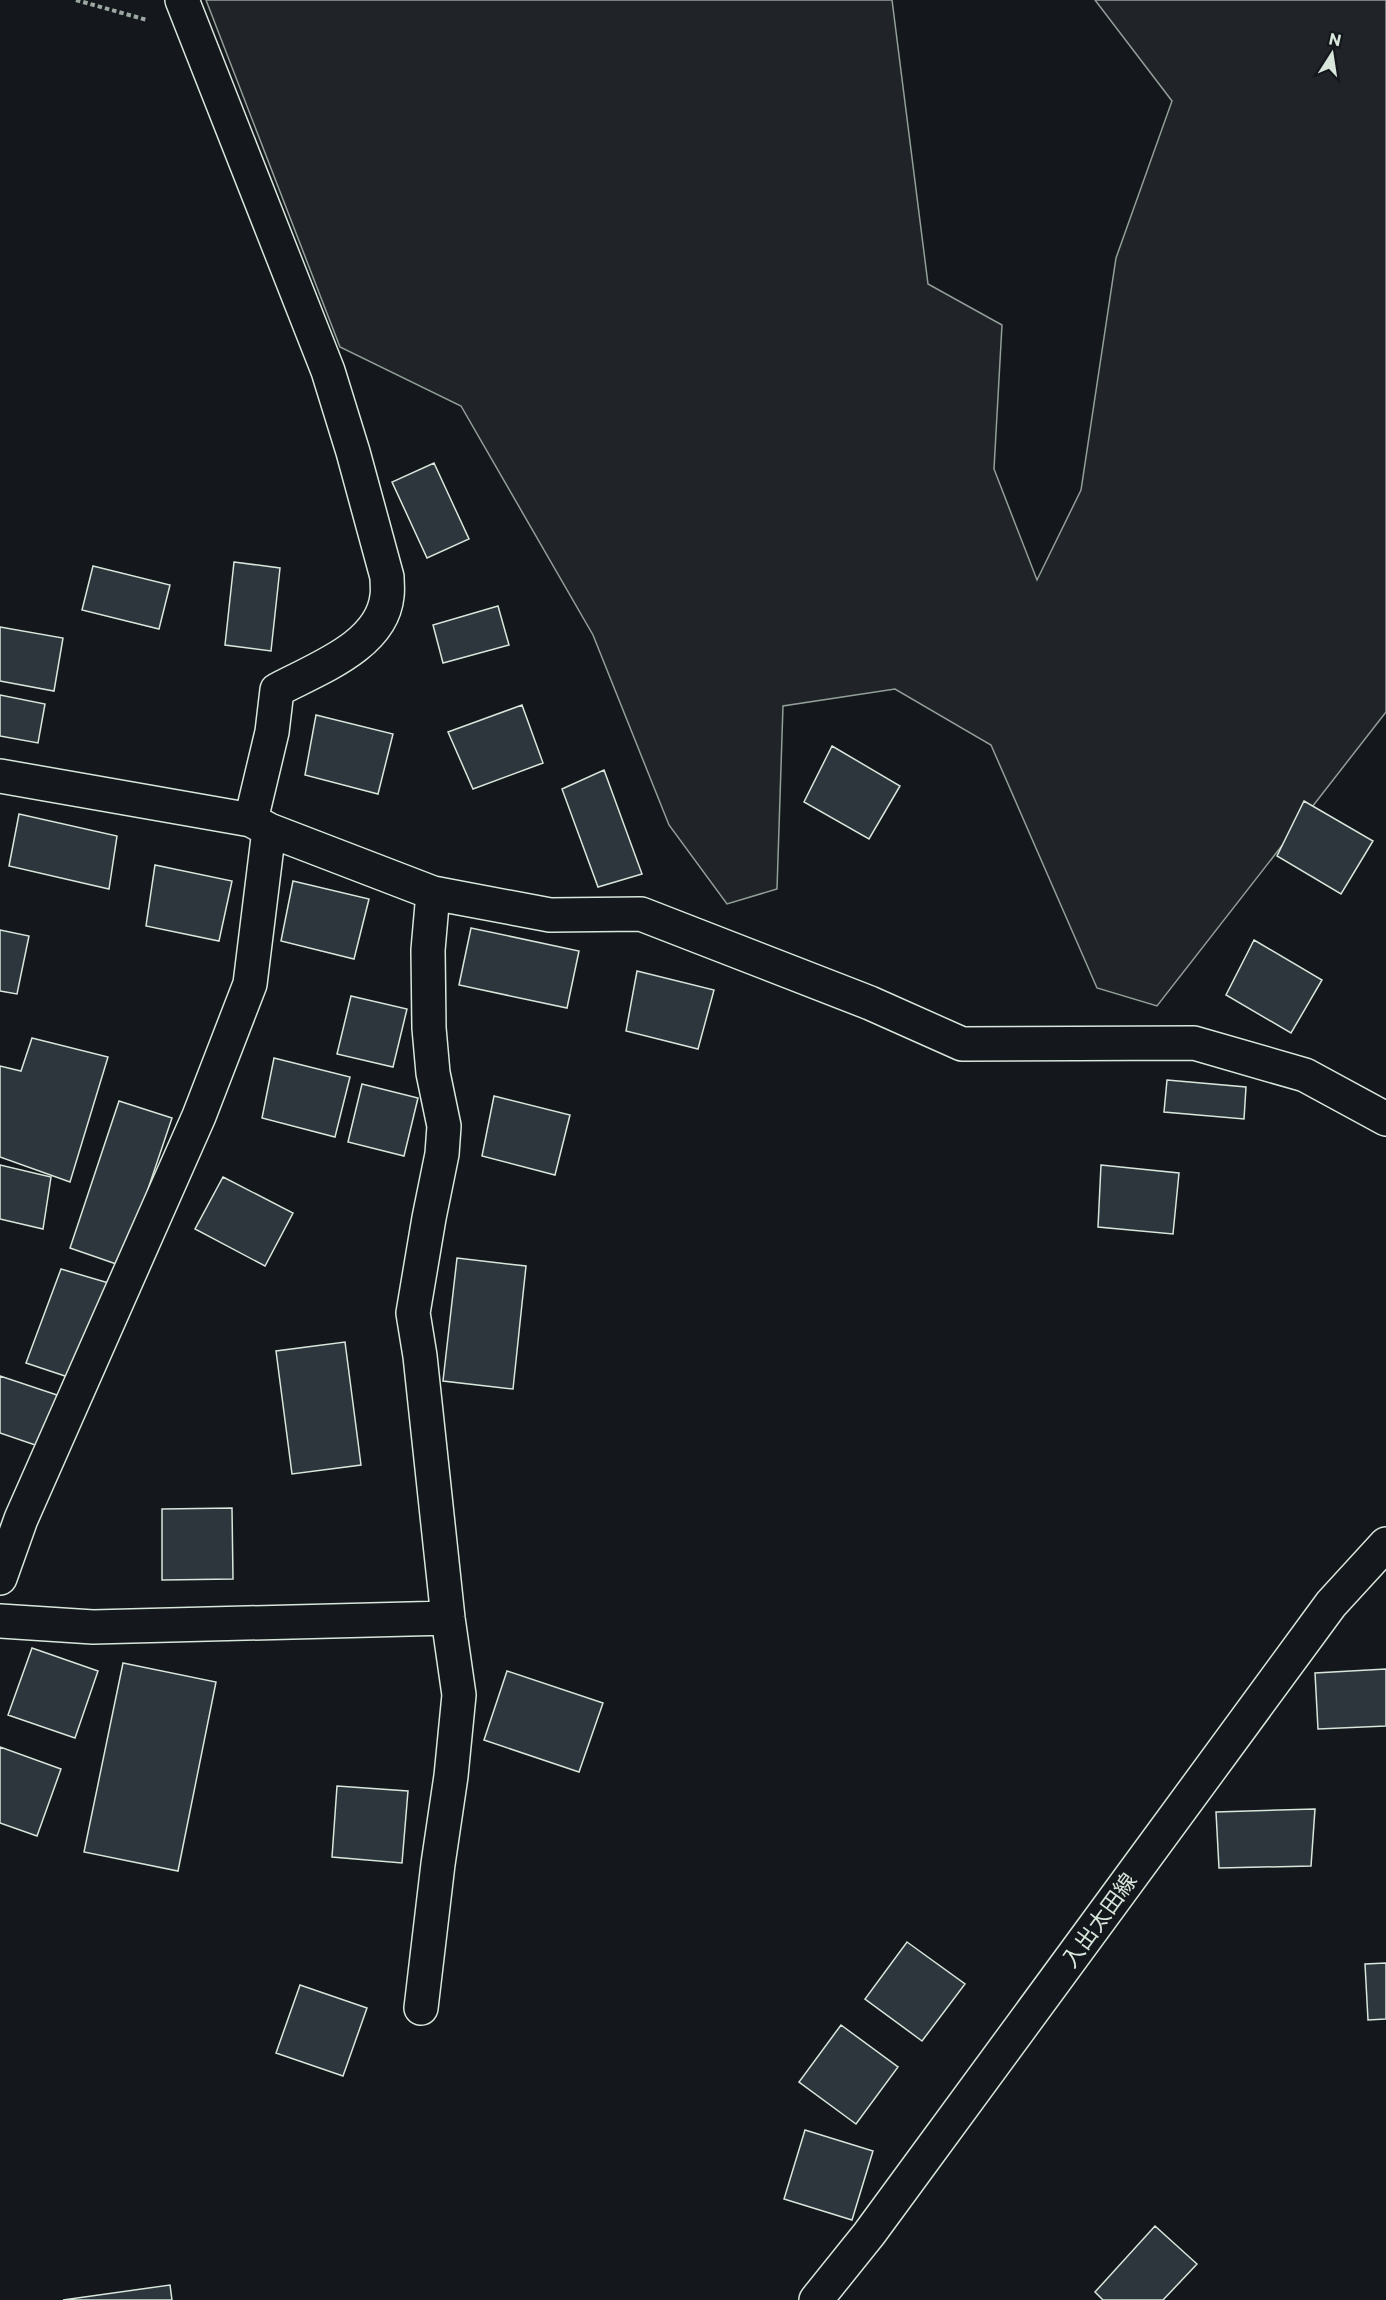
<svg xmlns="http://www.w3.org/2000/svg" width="1386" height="2300" font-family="Commissioner,'Noto Sans JP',sans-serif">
<rect width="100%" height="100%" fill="#14181c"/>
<path fill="#202428" stroke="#939e99" stroke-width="1.5" d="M 206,0 L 892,0 L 928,284 L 1002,325 L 994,469 L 1037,580 L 1081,490 L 1116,258 L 1172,101 L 1095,0 L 1386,0 L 1386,712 L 1157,1006 L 1097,988 L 991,745 L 895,689 L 783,706 L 777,889 L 727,904 L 669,825 L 593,635 L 461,406 L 340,347 Z"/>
<path fill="#2c363c" stroke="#d8e6dc" stroke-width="1.5" d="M 434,463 L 469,539 L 427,558 L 392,482 Z
M 234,562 L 280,568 L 271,651 L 225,645 Z
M 93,566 L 170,585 L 159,629 L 82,610 Z
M 498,606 L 509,645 L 443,663 L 433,625 Z
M 0,627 L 63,638 L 54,691 L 0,681 Z
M 0,695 L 45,704 L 38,743 L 0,736 Z
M 522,705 L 543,763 L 473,789 L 448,732 Z
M 316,715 L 393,734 L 378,794 L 305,775 Z
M 832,746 L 900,786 L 869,839 L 804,802 Z
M 604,770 L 642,874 L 598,887 L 562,789 Z
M 1304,801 L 1373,841 L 1341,894 L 1277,856 Z
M 19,814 L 117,836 L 109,889 L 9,866 Z
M 155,865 L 232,881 L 219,941 L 146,926 Z
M 293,881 L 369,899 L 354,959 L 281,941 Z
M 471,928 L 579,951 L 567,1008 L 459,985 Z
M 0,930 L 29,936 L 17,994 L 0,991 Z
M 1254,940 L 1322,980 L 1291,1033 L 1226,995 Z
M 637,971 L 714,990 L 698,1049 L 626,1031 Z
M 351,996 L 407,1009 L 393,1067 L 337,1054 Z
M 32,1038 L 108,1057 L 70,1182 L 0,1157 L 0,1066 L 21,1071 Z
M 274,1058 L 350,1077 L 335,1137 L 262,1118 Z
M 1167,1080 L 1246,1087 L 1244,1119 L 1164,1112 Z
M 362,1084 L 418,1098 L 404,1156 L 348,1142 Z
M 494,1096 L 570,1115 L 555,1175 L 482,1156 Z
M 119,1101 L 172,1118 L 122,1266 L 70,1248 Z
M 0,1165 L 51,1177 L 43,1229 L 0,1219 Z
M 1101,1165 L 1179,1173 L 1173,1234 L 1098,1227 Z
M 223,1177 L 293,1213 L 265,1266 L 195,1229 Z
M 457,1258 L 526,1266 L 513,1389 L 443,1381 Z
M 61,1269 L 112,1284 L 77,1380 L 26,1363 Z
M 345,1342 L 361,1465 L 292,1474 L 276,1351 Z
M 0,1376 L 63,1397 L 47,1449 L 0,1433 Z
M 232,1508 L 233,1579 L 162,1580 L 162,1509 Z
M 32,1648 L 98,1671 L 75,1738 L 8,1715 Z
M 123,1663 L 216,1682 L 178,1871 L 84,1852 Z
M 1386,1669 L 1386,1726 L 1318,1729 L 1315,1673 Z
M 507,1671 L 603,1703 L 579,1772 L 484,1740 Z
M 0,1747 L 61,1769 L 37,1836 L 0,1823 Z
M 337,1786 L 408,1791 L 402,1863 L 332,1857 Z
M 1315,1809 L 1311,1866 L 1219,1868 L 1216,1812 Z
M 907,1942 L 965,1984 L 922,2041 L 865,1999 Z
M 1386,1963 L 1386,2019 L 1368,2020 L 1365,1964 Z
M 300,1985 L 367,2008 L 343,2076 L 276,2053 Z
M 841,2025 L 898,2067 L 856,2124 L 799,2082 Z
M 805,2130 L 873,2151 L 852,2220 L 784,2199 Z
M 1155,2226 L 1197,2264 L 1163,2300 L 1103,2300 L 1095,2292 Z
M 170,2285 L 172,2300 L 63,2300 Z"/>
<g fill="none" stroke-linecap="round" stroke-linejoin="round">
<defs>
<path id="minor" d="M 182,0 L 328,371 L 353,452 L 387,577 C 387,583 388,590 387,596 C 382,646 316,669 277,690 L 272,732 L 251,820
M 0,776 L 251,820 L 269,830 L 433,893 L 550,915 L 641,914 L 870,1003 L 962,1044 L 1194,1043 L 1305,1075 L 1386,1119
M 0,1578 L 21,1519 L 199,1116 L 250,984 L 269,830
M 0,1621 L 93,1627 L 448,1618
M 421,2008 L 438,1864 L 451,1776 L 459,1695 L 448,1618 L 420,1356 L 413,1313 L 429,1218 L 442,1154 L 444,1126 L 433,1073 L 429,1028 L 428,950 L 433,893"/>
<path id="secondary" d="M 816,2300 L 869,2234 L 1331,1604 L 1386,1544"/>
</defs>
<use href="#minor" stroke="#d8e6dc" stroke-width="36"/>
<use href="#secondary" stroke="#d8e6dc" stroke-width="36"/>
<path stroke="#9da8a2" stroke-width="4" stroke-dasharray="4.5 3" stroke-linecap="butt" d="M 76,0 L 147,20"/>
<use href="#minor" stroke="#14181c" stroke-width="33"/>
<use href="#secondary" stroke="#14181c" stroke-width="33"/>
</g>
<g text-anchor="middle" stroke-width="4.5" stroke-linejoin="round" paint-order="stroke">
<g font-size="22" fill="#d8e6dc" stroke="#14181c">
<text transform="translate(1099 1920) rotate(-54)" y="8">入出太田線</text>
</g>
</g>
<g transform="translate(1332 54) rotate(12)" stroke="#14181c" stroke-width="4.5" paint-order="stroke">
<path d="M0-4.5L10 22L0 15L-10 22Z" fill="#d8e6dc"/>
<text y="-9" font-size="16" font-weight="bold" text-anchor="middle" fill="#d8e6dc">N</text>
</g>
</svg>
